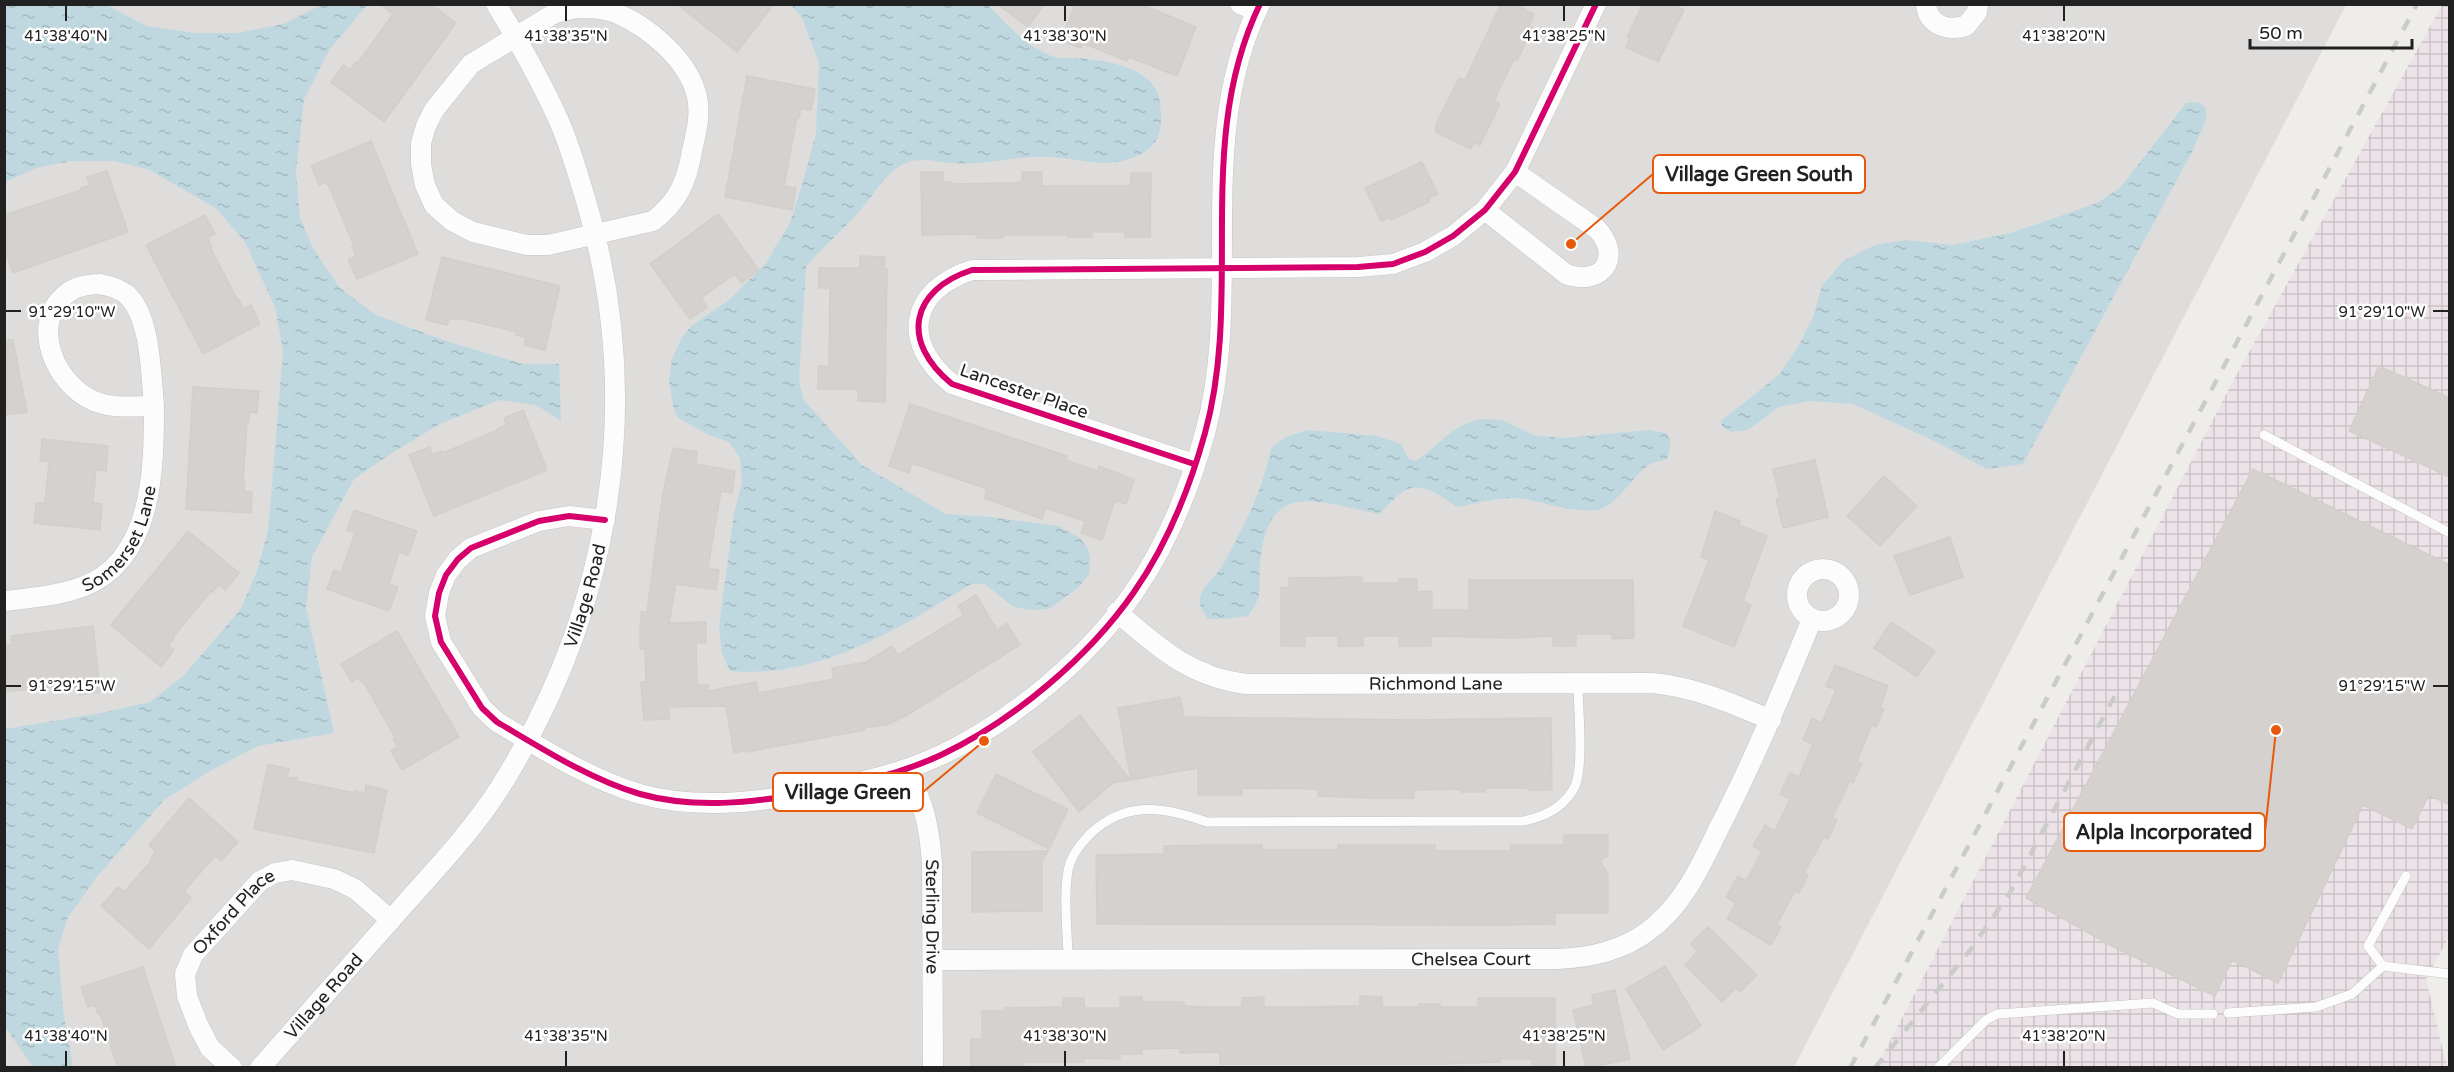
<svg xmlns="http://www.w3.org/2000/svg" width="2454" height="1072" font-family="'Varela Round',sans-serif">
<defs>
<pattern id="industrial-grid" width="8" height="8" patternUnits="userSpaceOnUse" patternTransform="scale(1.5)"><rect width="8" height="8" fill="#ece3e8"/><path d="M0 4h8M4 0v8" fill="none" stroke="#cac2c7"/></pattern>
<pattern id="water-ripples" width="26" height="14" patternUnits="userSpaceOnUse" patternTransform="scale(1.5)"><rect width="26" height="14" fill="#bfd8e0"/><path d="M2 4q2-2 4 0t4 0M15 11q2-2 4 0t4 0" fill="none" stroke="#a4b9c0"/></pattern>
</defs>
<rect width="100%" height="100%" fill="#efedea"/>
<path fill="#dedddb" d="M 5,5 L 2346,5 L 1794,1067 L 5,1068 Z"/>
<path fill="url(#industrial-grid)" d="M 2442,5 L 2449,5 L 2450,935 L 2426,979 L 2447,1067 L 1876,1068 L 2233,381 Z"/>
<path fill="url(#water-ripples)" d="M 4,5 L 107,5 L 146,26 L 195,33 L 237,33 L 283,24 L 321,5 L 367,5 L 330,49 L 304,99 L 296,172 L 300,218 L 314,250 L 340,288 L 376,315 L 446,341 L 523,364 L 559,364 L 561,421 L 536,405 L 499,400 L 440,424 L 395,451 L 354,479 L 312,557 L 306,607 L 334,733 L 258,746 L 210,771 L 164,800 L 95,879 L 67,919 L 58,949 L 63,1010 L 73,1067 L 33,1067 L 5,1027 L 5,729 L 101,713 L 150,702 L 184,675 L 240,610 L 256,574 L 268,531 L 283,351 L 275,307 L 245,242 L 217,209 L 150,170 L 114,161 L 72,161 L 36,168 L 5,182 Z
M 791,5 L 988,5 C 1006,24 1028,49 1055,57 C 1062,59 1071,58 1078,58 C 1103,61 1136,64 1153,85 C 1160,93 1161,108 1161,119 C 1160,137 1156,147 1139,155 C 1104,171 1085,158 1050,157 C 1017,155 986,166 951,163 C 937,162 920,157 906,163 C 887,171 875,193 862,208 C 845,229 823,246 806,267 L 799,379 L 803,399 L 862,465 L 946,514 L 990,517 L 1058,526 L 1080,538 L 1088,549 L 1090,558 L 1089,574 L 1078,588 L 1049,609 L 1029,610 L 1012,606 L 985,584 L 971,584 C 899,629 819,679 730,671 L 722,653 L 719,626 L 734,514 L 742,481 L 740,458 L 729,442 L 709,435 L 678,418 L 673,406 L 669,380 L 672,359 L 681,339 L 691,326 L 729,300 L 766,263 L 790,223 L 801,188 L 816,134 L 819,63 L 802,18 Z
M 2198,102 L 2206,108 L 2206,120 L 2192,152 L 2023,464 L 1987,469 L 1932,440 L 1853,404 L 1809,401 L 1779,407 L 1748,430 L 1731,432 L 1722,427 L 1721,421 L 1779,375 L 1799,345 L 1813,317 L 1822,286 L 1843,261 L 1875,245 L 1906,240 L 1953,245 L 2014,232 L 2097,203 L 2120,188 L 2186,103 Z
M 1480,419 L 1502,420 L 1536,436 L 1565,438 L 1649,430 L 1666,433 C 1673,442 1670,449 1667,459 C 1661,461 1654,462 1649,465 C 1634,474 1616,507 1597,510 C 1572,513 1548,503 1524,499 C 1501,495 1479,504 1456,507 C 1444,498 1426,483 1408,489 C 1399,492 1387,507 1379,514 C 1319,503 1267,476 1260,564 C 1258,591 1265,592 1248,616 L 1225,619 L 1208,619 C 1204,612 1198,606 1200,598 C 1202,587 1215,577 1221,568 C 1242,530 1263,491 1271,448 L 1286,437 L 1308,430 L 1377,436 L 1401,444 L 1408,458 L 1416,461 C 1443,443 1445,429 1480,419 Z"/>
<path fill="#d4d1ce" stroke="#d2cfcb" stroke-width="1.5" d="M 380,4 L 431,4 L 456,23 L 384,122 L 331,82 L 343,65 L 350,70 L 356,62 L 358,63 L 393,14 Z
M 677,4 L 774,4 L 737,52 Z
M 997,4 L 1044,4 L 1028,27 Z
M 1075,4 L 1140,4 L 1196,27 L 1177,76 L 1129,57 L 1127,61 L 1083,43 L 1081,48 L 1061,41 Z
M 1501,4 L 1515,4 L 1534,14 L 1529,26 L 1533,28 L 1517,60 L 1514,59 L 1498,92 L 1495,101 L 1500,104 L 1480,145 L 1474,142 L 1471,149 L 1436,132 L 1436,125 L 1459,78 L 1465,80 Z
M 1643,4 L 1673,4 L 1684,10 L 1658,62 L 1626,47 L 1630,38 L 1627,37 Z
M 747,76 L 815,89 L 811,110 L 801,108 L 799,118 L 797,117 L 784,186 L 796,188 L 792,210 L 725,197 Z
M 371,141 L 418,254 L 357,279 L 348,260 L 356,256 L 352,247 L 354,246 L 331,191 L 326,182 L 319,185 L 311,166 Z
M 1422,162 L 1438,194 L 1428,199 L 1429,202 L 1391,220 L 1390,217 L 1381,221 L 1365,188 Z
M 107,171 L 128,232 L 13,273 L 4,247 L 4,215 L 81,190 L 81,188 L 90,185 L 87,177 Z
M 921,172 L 943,172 L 943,182 L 951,182 L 951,184 L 1012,183 L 1022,182 L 1022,172 L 1042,172 L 1042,186 L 1131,186 L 1131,173 L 1151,173 L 1150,237 L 1125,237 L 1125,232 L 1092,232 L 1092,237 L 1067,237 L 1067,235 L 1003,235 L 1003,238 L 977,238 L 977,234 L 922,235 Z
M 718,214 L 759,270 L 741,283 L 735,274 L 701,298 L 707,307 L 690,319 L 650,264 Z
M 205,215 L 215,234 L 207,238 L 212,246 L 210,247 L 238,301 L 239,300 L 244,309 L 251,305 L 260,324 L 203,354 L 146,245 Z
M 860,256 L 885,257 L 884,269 L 887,269 L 885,402 L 858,401 L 858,389 L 818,389 L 818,366 L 829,366 L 830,288 L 819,288 L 819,268 L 860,268 Z
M 442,257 L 560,286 L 545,350 L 524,345 L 526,337 L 516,335 L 517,332 L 458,318 L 458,320 L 449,318 L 447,325 L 426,320 Z
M 4,340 L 13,340 L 27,412 L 4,415 Z
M 2379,366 L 2450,398 L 2450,477 L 2349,431 Z
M 193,387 L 259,391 L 257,413 L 249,412 L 249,422 L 247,422 L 243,482 L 245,482 L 244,492 L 252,492 L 251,513 L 186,509 Z
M 910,404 L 1067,456 L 1066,460 L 1097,471 L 1099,466 L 1122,475 L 1134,480 L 1126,504 L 1115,500 L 1102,540 L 1081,533 L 1085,521 L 1045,508 L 1042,519 L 984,498 L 987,489 L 912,463 L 909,473 L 889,466 Z
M 523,410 L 547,470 L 434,516 L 409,455 L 430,447 L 432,455 L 442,451 L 443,453 L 498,430 L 498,428 L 507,425 L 504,418 Z
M 42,439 L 108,446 L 106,471 L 96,470 L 93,503 L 102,504 L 100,530 L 34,523 L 36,503 L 45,503 L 49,461 L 40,461 Z
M 673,448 L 697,452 L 696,464 L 735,471 L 732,493 L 721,491 L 708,568 L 719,570 L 716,590 L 676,584 L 669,623 L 706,622 L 706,643 L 696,643 L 697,685 L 708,685 L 708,691 L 756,682 L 758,693 L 834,679 L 832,668 L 866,662 L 892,646 L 898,655 L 964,615 L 958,606 L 976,595 L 997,630 L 1007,623 L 1020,645 L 907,715 L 889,724 L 864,728 L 865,730 L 746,752 L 746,750 L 734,753 L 726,706 L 669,707 L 669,719 L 644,720 L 641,682 L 646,682 L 645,649 L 640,649 L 640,624 L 641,624 L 641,612 L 647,612 L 662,499 Z
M 1815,460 L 1828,517 L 1783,528 L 1776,499 L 1780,498 L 1773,469 Z
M 2253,469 L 2450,565 L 2450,805 L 2429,795 L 2412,829 L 2363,805 L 2278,983 L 2232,960 L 2215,996 L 2112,946 L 2026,898 Z
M 1884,476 L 1917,506 L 1880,546 L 1847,516 Z
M 354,510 L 417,531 L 408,555 L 399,552 L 389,584 L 398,587 L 389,611 L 327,589 L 334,570 L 341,573 L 355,533 L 347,530 Z
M 1715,511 L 1740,521 L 1739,525 L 1767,536 L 1743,601 L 1751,605 L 1734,647 L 1683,626 L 1709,560 L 1701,557 Z
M 188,531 L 239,573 L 225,590 L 219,584 L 213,592 L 211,591 L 173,637 L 174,638 L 168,646 L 174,650 L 161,667 L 111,625 Z
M 1950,537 L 1963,577 L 1910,595 L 1894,556 Z
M 1362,577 L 1362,583 L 1399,583 L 1399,579 L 1417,579 L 1417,592 L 1432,591 L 1432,610 L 1469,610 L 1469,580 L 1633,580 L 1634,638 L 1612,639 L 1612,634 L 1576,634 L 1576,646 L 1553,646 L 1553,636 L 1514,638 L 1431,636 L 1431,646 L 1399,646 L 1399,636 L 1363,636 L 1363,646 L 1338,646 L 1338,636 L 1305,636 L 1305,646 L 1281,646 L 1281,588 L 1289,587 L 1289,578 Z
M 1891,622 L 1935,651 L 1917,677 L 1874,648 Z
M 93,626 L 100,692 L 79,695 L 78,687 L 68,688 L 68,685 L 4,692 L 4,645 L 12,645 L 11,636 Z
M 397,631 L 459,737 L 402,770 L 391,751 L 398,747 L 393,739 L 395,737 L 365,685 L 358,678 L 352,682 L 341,664 Z
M 1835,665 L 1888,686 L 1880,707 L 1884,709 L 1876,727 L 1872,725 L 1857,761 L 1862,764 L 1853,783 L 1850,781 L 1832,818 L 1837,820 L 1828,839 L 1824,837 L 1804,873 L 1808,875 L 1799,893 L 1795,891 L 1777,924 L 1781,927 L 1771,945 L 1727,919 L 1736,903 L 1726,897 L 1738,876 L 1746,881 L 1762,851 L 1753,846 L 1765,825 L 1775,831 L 1790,799 L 1780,794 L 1790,773 L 1799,777 L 1813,744 L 1803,740 L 1812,718 L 1822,723 L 1836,690 L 1826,686 Z
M 1180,697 L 1184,717 L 1414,720 L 1551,718 L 1552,790 L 1528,790 L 1528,788 L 1485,788 L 1485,792 L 1461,792 L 1461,789 L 1414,790 L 1414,798 L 1371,798 L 1318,796 L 1318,789 L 1242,788 L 1242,795 L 1198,795 L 1198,768 L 1131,780 L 1118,708 Z
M 1080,715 L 1130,780 L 1113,783 L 1079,812 L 1033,752 Z
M 268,764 L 289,769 L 287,777 L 297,778 L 296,781 L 355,793 L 355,791 L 365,793 L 366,785 L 387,790 L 374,853 L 254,829 Z
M 996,774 L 1068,809 L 1049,849 L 977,813 Z
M 189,798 L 238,842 L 221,861 L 215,856 L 184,891 L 191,898 L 149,949 L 101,906 L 118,887 L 124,892 L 152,860 L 151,858 L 156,852 L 149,845 Z
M 1564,835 L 1608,835 L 1608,855 L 1600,861 L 1608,874 L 1608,913 L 1555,913 L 1555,924 L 1504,925 L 1097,924 L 1096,855 L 1164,854 L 1164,846 L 1217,845 L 1262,845 L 1262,850 L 1338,850 L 1338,845 L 1435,845 L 1435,851 L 1511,851 L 1511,845 L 1564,845 Z
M 1048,851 L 1042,862 L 1042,911 L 972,912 L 972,852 Z
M 1708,927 L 1757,975 L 1740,992 L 1736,988 L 1722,1002 L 1685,965 L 1698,951 L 1691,944 Z
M 1665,966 L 1701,1026 L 1663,1050 L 1626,989 Z
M 143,967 L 155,1005 L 176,1068 L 118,1068 L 100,1013 L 98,1014 L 95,1005 L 88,1007 L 81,987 Z
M 1615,990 L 1630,1059 L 1586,1068 L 1573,1010 L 1594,1005 L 1592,995 Z
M 1360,996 L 1382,997 L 1382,1007 L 1419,1007 L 1419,1004 L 1440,1004 L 1440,1007 L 1478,1007 L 1478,998 L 1555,998 L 1555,1065 L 1532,1065 L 1532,1059 L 1500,1059 L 1500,1062 L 1440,1064 L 1220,1064 L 1220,1052 L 1180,1053 L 1180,1048 L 1142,1049 L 1142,1054 L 1120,1054 L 1120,1059 L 1084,1058 L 1084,1062 L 1024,1062 L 1024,1068 L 971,1068 L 971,1039 L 982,1039 L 982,1011 L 1005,1011 L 1005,1008 L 1063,1007 L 1063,998 L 1084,998 L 1084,1008 L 1120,1008 L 1120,997 L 1142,997 L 1142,1002 L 1184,1002 L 1184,1006 L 1205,1007 L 1242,1007 L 1242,998 L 1264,997 L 1264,1007 L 1301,1007 L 1360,1006 Z"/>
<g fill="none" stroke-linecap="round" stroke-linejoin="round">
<defs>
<path id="service" d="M 2264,435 L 2450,533
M 2406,876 L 2368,946 L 2383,966 L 2450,974
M 1068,960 C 1068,934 1062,887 1070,863 C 1074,851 1082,842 1091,833 C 1127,800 1165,807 1207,822 L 1523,821 C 1544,817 1565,807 1575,786 C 1584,766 1578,707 1578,684
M 2228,1013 L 2316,1007 L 2352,994 L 2383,966
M 1938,1068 L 1986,1020 L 1997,1014 L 2153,1003 L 2178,1014 L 2213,1014"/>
<g id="minor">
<path d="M 1240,4 L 1257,11"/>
<path d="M 1926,4 C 1928,26 1948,31 1966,26 L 1977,12 L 1978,4"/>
<path d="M 576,8 C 590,8 603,8 616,13 C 649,27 689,60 697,97 C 701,115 696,133 692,151 C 687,181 678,202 653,221 L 548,245 L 527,245 L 473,232 L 452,221 L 434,205 L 425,185 L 421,164 L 421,143 L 426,126 L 434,110 L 471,64 L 555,13 Z"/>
<path d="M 1485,210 L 1566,274 C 1602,287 1623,257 1597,229 L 1515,172"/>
<path d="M 100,284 C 109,286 118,288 126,294 C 151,315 151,376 154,406 C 134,406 113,409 94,401 C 55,385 27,321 69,292 C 78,285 89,285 100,284 Z"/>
<path d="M 1194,464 L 952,384 C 900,342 910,290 972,270 L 1358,267 L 1393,264 L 1425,252 L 1453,236 L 1485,210 L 1515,172 L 1596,4"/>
<path d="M 605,520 L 569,516 L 539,521 L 471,548 L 458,559 L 446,575 L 439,593 L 435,616 L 441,642 L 482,708 L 497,722 C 541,748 591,780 640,794 C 694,809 752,803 806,793 C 852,785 898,775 941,755 C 1013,721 1089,657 1134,592 C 1166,546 1190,487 1205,433 C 1244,292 1193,142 1260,4"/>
<circle cx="1823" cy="595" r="26"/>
<path id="s1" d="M 4,601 C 30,598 57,596 82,587 C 153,561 154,470 154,406"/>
<path id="s2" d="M 1117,612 C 1158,647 1190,677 1246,684 L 1652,683 C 1695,687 1731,703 1771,720"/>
<path id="s3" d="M 906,769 C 924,804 929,823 932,863 L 933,1068"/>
<path id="s4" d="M 933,960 L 1557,959 C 1588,958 1621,951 1647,932 C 1683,906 1700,867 1719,828 C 1754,760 1783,690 1812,619"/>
<path id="s5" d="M 232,1068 L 210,1048 L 198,1025 L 187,996 L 185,974 L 193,955 L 260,881 L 275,873 L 292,870 L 334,879 L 355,889 L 391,920"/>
<path id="s6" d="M 260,1068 C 308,1014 356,960 404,905 C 437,868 472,831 499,789 C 611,612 646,403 586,201 C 578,174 570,146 559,121 C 541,81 519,42 496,4"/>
</g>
</defs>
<use href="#service" stroke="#c6c5c4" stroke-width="10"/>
<use href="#minor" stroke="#c6c5c4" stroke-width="21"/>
<use href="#service" stroke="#fdfcfc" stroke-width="9"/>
<use href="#minor" stroke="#fdfcfc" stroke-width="20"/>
<path stroke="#cbcbcb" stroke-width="4.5" stroke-dasharray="12 12" stroke-linecap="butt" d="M 1850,1068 L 2417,4
M 1875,1068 L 1971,949 L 2011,891 L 2119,688"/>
<defs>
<path id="cycleway" d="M 1194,464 L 952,384 C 900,342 910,290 972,270 L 1358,267 L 1393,264 L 1425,252 L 1453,236 L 1485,210 L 1515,172 L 1596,4
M 605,520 L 569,516 L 539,521 L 471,548 L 458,559 L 446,575 L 439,593 L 435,616 L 441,642 L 482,708 L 497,722 C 541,748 591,780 640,794 C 694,809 752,803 806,793 C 852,785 898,775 941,755 C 1013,721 1089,657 1134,592 C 1166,546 1190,487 1205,433 C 1244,292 1193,142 1260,4"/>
</defs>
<use href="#cycleway" stroke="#fff" stroke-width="10"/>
<use href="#cycleway" stroke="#d6006c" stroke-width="6"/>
</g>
<path fill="none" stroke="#212121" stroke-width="2" d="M 66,6 L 66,21M 566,6 L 566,21M 1065,6 L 1065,21M 1564,6 L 1564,21M 2064,6 L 2064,21M 6,311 L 21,311M 2433,311 L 2448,311M 6,686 L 21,686M 2433,686 L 2448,686M 66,1051 L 66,1066M 566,1051 L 566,1066M 1065,1051 L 1065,1066M 1564,1051 L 1564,1066M 2064,1051 L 2064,1066"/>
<g text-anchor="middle" stroke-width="5" stroke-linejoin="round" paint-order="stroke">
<g font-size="18" fill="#212121" stroke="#fff">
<text transform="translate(1024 391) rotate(19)" y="6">Lancester Place</text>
<text dy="6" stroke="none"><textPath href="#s1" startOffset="144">Somerset Lane</textPath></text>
<text dy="6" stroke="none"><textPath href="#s6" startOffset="580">Village Road</textPath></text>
<text dy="6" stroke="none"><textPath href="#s2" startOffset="340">Richmond Lane</textPath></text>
<text dy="6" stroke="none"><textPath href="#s5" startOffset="189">Oxford Place</textPath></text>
<text dy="6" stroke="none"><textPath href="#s3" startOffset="152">Sterling Drive</textPath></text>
<text dy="6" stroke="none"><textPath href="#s4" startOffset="538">Chelsea Court</textPath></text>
<text dy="6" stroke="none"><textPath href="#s6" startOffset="96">Village Road</textPath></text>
</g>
</g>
<g font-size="15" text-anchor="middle" fill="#212121" stroke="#fff" stroke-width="5" stroke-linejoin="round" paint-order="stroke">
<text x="66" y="41">41°38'40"N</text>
<text x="566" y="41">41°38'35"N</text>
<text x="1065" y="41">41°38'30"N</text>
<text x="1564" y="41">41°38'25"N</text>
<text x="2064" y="41">41°38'20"N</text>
<text x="2382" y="317">91°29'10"W</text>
<text x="72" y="317">91°29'10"W</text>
<text x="2382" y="691">91°29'15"W</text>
<text x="72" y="691">91°29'15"W</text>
<text x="66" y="1041">41°38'40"N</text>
<text x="566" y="1041">41°38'35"N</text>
<text x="1065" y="1041">41°38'30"N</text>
<text x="1564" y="1041">41°38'25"N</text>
<text x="2064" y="1041">41°38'20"N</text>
</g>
<path fill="none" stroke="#e8590c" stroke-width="2" d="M1571 244L1653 174M984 741L923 792M2276 730L2265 832"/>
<g fill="#e8590c" stroke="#fff" stroke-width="2">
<circle cx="1571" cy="244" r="6"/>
<circle cx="984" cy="741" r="6"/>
<circle cx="2276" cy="730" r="6"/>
</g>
<g fill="#fff" stroke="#e8590c" stroke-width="2">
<rect x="1653" y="155" width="212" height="38" rx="6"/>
<rect x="773" y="773" width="150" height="38" rx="6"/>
<rect x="2064" y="813" width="201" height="38" rx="6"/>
</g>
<g font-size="20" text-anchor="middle" font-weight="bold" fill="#212121">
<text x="1759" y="181">Village Green South</text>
<text x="848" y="799">Village Green</text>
<text x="2164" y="839">Alpla Incorporated</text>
</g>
<rect width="2454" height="1072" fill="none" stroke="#212121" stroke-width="12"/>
<path d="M2250 39v9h162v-9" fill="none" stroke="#212121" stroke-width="3"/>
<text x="2259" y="39" font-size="18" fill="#212121" stroke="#ffffff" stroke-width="4.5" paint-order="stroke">50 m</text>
</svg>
